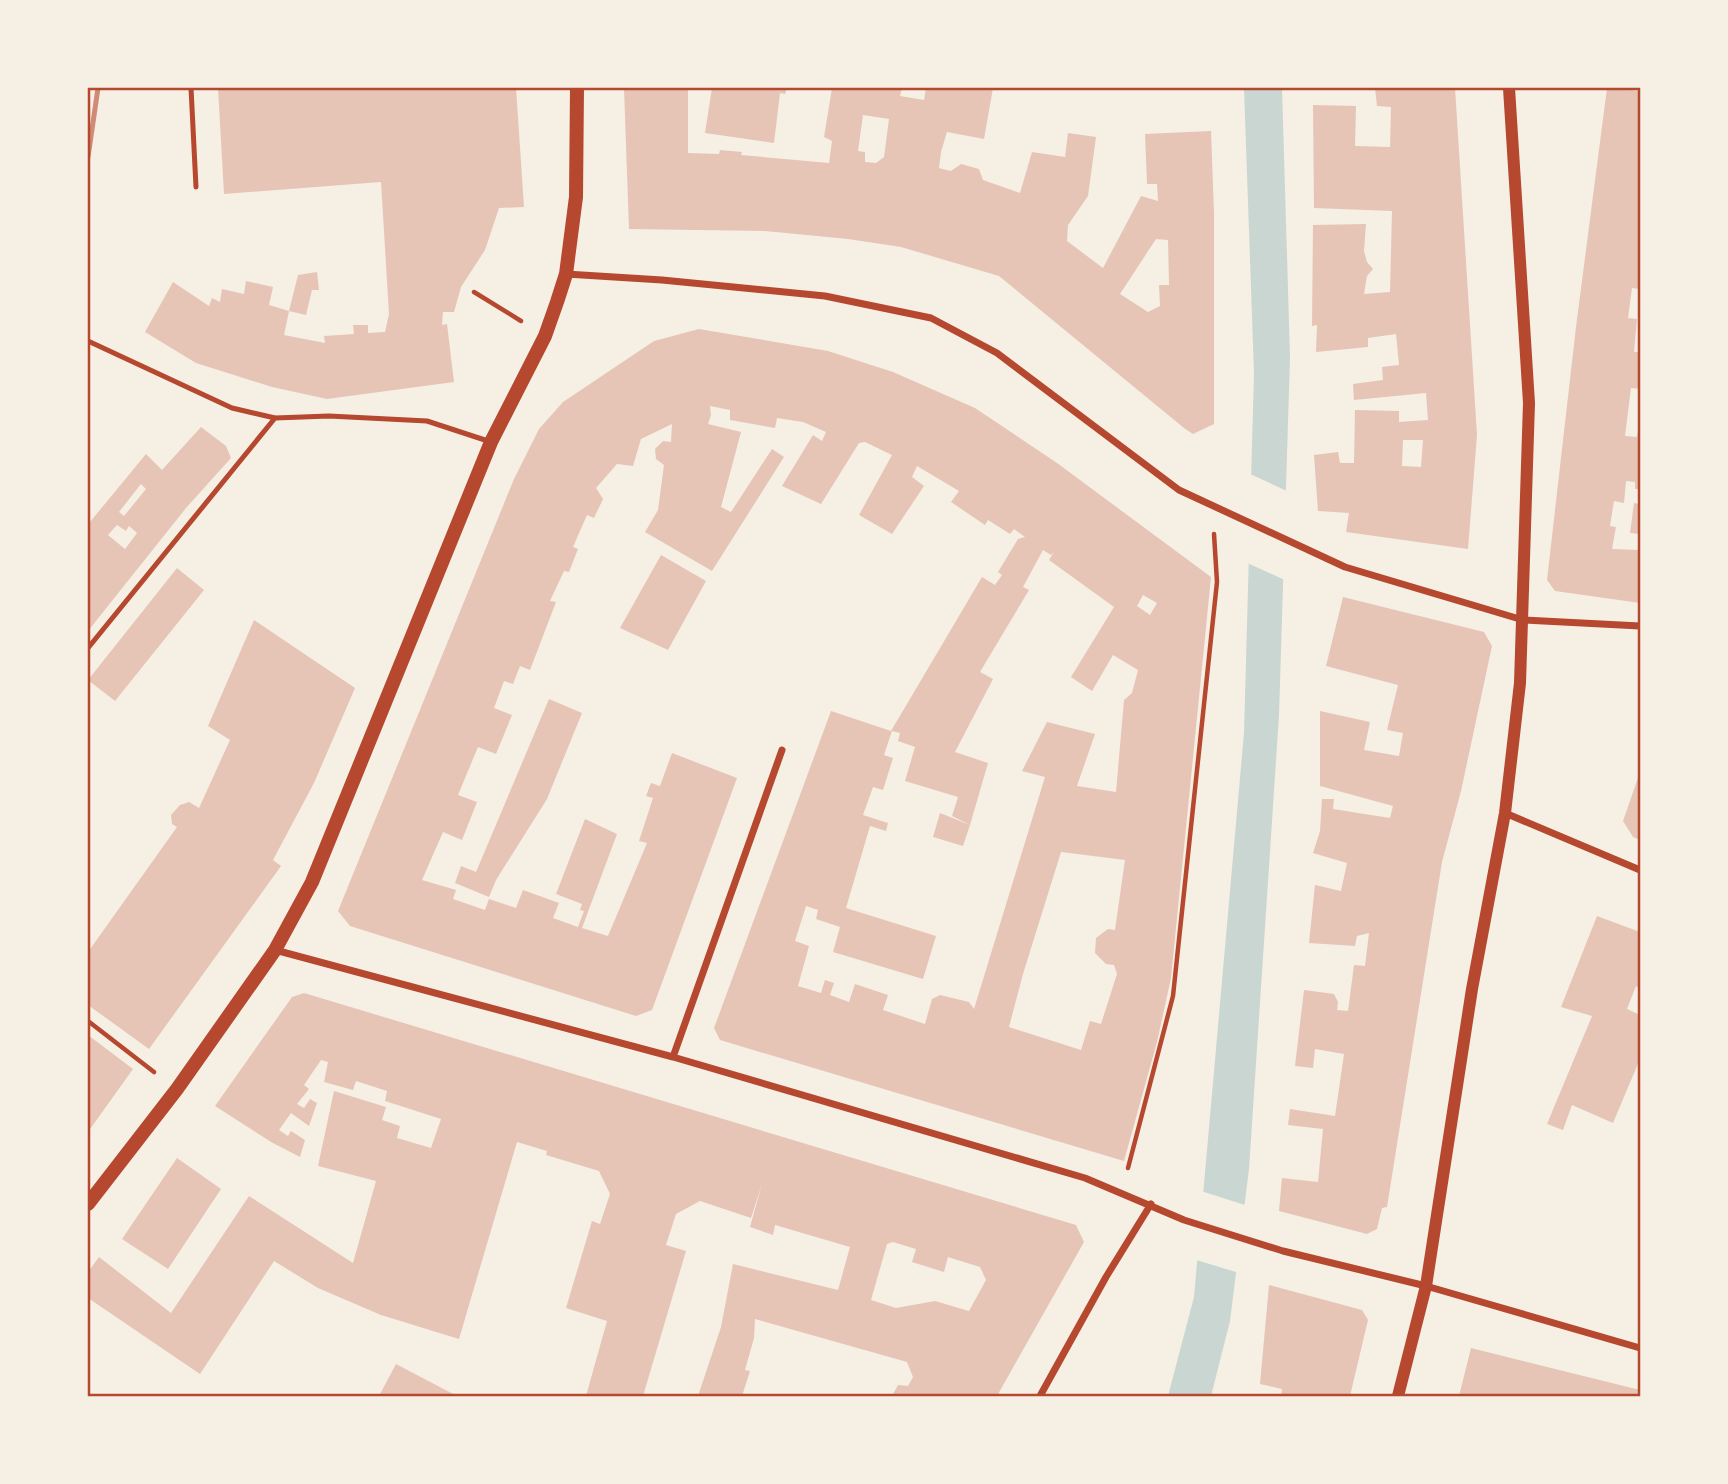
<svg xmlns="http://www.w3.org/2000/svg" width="1728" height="1484" font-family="Poppins,sans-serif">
<rect width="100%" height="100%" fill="#f6efe4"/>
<path fill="#c9d6d2" d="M 1244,88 L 1282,88 L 1290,357 L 1279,715 L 1249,1169 L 1230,1321 L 1211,1396 L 1168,1396 L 1194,1297 L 1244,733 L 1254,373 Z"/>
<path fill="#f6efe4" d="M 1248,473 L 1289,492 L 1287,581 L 1245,562 Z
M 1198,1190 L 1248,1206 L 1239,1273 L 1193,1259 Z"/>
<path fill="#e6c5b7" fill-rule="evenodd" d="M 218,88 L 516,88 L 524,207 L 499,208 L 485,250 L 461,287 L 454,312 L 443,312 L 442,325 L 447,324 L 454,382 L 327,399 L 272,387 L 196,363 L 145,332 L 173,282 L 209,306 L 212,298 L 220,302 L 222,289 L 244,294 L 246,281 L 273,287 L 269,305 L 289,311 L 298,275 L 317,272 L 319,290 L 312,290 L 306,315 L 289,311 L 284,335 L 325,343 L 324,336 L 354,334 L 353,325 L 368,325 L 368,333 L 385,332 L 389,314 L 381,182 L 224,194 Z
M 624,88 L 688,88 L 688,153 L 719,154 L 720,150 L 742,152 L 741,155 L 829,163 L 832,141 L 824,137 L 832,88 L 902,88 L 900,96 L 924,100 L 926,88 L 993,88 L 984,139 L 947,132 L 941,152 L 939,168 L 951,171 L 961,164 L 979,169 L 983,180 L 1020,193 L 1032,152 L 1065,157 L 1068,133 L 1096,137 L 1088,196 L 1068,225 L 1067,241 L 1103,268 L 1141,196 L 1158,201 L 1157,184 L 1147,184 L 1145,134 L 1211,131 L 1214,214 L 1214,424 L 1193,434 L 1184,428 L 999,276 L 901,247 L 848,239 L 765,231 L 629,229 ZM 863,115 L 889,119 L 884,157 L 876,163 L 865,162 L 865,152 L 858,151 ZM 1156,239 L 1168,240 L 1169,285 L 1159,285 L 1160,306 L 1148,312 L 1120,294 Z
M 712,88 L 787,88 L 785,94 L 780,93 L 774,143 L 705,133 Z
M 1375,88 L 1455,88 L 1477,435 L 1468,549 L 1346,532 L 1349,513 L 1318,511 L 1314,455 L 1338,452 L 1340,463 L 1354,463 L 1355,410 L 1399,411 L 1399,422 L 1428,420 L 1426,393 L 1354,400 L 1353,384 L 1383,380 L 1382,367 L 1399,365 L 1396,334 L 1368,338 L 1368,347 L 1316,352 L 1317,325 L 1312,326 L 1313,225 L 1366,224 L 1364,251 L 1367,262 L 1373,269 L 1367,276 L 1364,294 L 1390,292 L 1392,211 L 1314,208 L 1313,105 L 1356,106 L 1355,146 L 1390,147 L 1391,107 L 1377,106 ZM 1403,440 L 1423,440 L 1421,467 L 1402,466 Z
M 1607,88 L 1640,91 L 1640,289 L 1632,288 L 1628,318 L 1637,319 L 1634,352 L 1640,352 L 1640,389 L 1631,388 L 1625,436 L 1637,437 L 1639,424 L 1640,425 L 1640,489 L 1635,489 L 1635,482 L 1626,481 L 1624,503 L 1614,501 L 1610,526 L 1616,527 L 1612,549 L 1640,550 L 1640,603 L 1555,591 L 1547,580 L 1576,327 Z
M 699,329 L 828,351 L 893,372 L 975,408 L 1057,463 L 1211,577 L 1171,978 L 1157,1042 L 1124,1161 L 720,1040 L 714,1028 L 831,711 L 891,731 L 982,577 L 995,585 L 1002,575 L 998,572 L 1018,539 L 1025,537 L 1014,529 L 1010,534 L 988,520 L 985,525 L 951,502 L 959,491 L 917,466 L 912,477 L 924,486 L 892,534 L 859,515 L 892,455 L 865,442 L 859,443 L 821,504 L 782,486 L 813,435 L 822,441 L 826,432 L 803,422 L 777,418 L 775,428 L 730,420 L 730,410 L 710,406 L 711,415 L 708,424 L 741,432 L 721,507 L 731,512 L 772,449 L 784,457 L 712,571 L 645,532 L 658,510 L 664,465 L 656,459 L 655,449 L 663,441 L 671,442 L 672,424 L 641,439 L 633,466 L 617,464 L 596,488 L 603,499 L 594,518 L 587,515 L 573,547 L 578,549 L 569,572 L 564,571 L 550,601 L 556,602 L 530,670 L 520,666 L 513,684 L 504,681 L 494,708 L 512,715 L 496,754 L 478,747 L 458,795 L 477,802 L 462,840 L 443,832 L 422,880 L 456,890 L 453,899 L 485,910 L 489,899 L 516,908 L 523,890 L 559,903 L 553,918 L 578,927 L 584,911 L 580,910 L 582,904 L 556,894 L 585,819 L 617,834 L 582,928 L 608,936 L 647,843 L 639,841 L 653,798 L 646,796 L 651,783 L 660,786 L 672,753 L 737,778 L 652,1010 L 636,1016 L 350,926 L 338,911 L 514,479 L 539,429 L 563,402 L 654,341 ZM 1043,550 L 1051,555 L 1054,552 L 1049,560 L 1114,607 L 1071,677 L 1092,691 L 1113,655 L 1138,670 L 1132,693 L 1124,700 L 1116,792 L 1077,786 L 1095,734 L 1047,722 L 1022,771 L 1045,777 L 974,1009 L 969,1002 L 940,995 L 932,999 L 925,1024 L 883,1010 L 888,995 L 855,984 L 849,1002 L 830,995 L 834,983 L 825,980 L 821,993 L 798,986 L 809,946 L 795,941 L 806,906 L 818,910 L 816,919 L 840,927 L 833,952 L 923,979 L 936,936 L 846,908 L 870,826 L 886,831 L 888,823 L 863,815 L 873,787 L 883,790 L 893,758 L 884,755 L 892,731 L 900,733 L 898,741 L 915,747 L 905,781 L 958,797 L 952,816 L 970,825 L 940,813 L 933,837 L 963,846 L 970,825 L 988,763 L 955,752 L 993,679 L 980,672 L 1029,590 L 1023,587 ZM 1143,595 L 1157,603 L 1150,615 L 1137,606 ZM 1061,852 L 1125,860 L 1115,930 L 1108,929 L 1096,938 L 1095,953 L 1106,964 L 1114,965 L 1117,974 L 1101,1024 L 1090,1021 L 1081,1050 L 1009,1027 L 1023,974 Z
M 201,427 L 226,446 L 231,458 L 186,508 L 88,631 L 88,520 L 90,522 L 146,454 L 162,470 ZM 141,484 L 146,489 L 124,516 L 119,512 ZM 117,525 L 126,531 L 129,526 L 137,533 L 125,549 L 108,535 Z
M 1634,503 L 1640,504 L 1640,534 L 1630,533 Z
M 661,555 L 706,581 L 668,650 L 620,628 Z
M 177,568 L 204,590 L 115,701 L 88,680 Z
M 1343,597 L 1484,632 L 1492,646 L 1461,791 L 1442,862 L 1387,1207 L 1382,1208 L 1377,1229 L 1367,1234 L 1279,1211 L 1282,1178 L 1318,1182 L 1323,1129 L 1288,1125 L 1290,1109 L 1335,1116 L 1344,1054 L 1315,1049 L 1313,1068 L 1295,1066 L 1304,990 L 1334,994 L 1338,1002 L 1337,1010 L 1348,1011 L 1354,965 L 1365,966 L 1369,933 L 1357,936 L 1355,946 L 1309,943 L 1315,885 L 1341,891 L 1347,863 L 1313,853 L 1320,831 L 1322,799 L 1334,799 L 1333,809 L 1390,818 L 1393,806 L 1320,786 L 1320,711 L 1370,722 L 1364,750 L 1399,756 L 1403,733 L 1387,730 L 1398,685 L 1326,666 Z
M 254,620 L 355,688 L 314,783 L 273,860 L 281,866 L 149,1049 L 88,1005 L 88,952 L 177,827 L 172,824 L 171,815 L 180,805 L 189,802 L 199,808 L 230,740 L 208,726 Z
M 549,699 L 582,713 L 547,799 L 496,880 L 489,897 L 455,883 L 461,866 L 476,872 Z
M 1640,772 L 1640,840 L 1633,837 L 1623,821 Z
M 1597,916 L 1640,932 L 1640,988 L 1636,986 L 1627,1009 L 1640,1015 L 1640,1059 L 1613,1123 L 1572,1105 L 1563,1130 L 1547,1124 L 1592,1016 L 1561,1007 Z
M 304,993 L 1076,1225 L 1084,1242 L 997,1396 L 892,1396 L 898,1385 L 908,1386 L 913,1377 L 907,1362 L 755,1319 L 754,1338 L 745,1370 L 750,1371 L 742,1396 L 698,1396 L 721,1327 L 733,1264 L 838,1290 L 850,1247 L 775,1225 L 773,1235 L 750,1227 L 762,1184 L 751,1218 L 700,1201 L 676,1214 L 666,1245 L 686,1251 L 643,1396 L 586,1396 L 607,1321 L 566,1308 L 592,1221 L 600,1224 L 610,1194 L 599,1171 L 546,1155 L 547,1151 L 517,1142 L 459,1339 L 381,1315 L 318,1288 L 274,1261 L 200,1374 L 88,1298 L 88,1272 L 99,1257 L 171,1313 L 249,1196 L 353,1263 L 376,1181 L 318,1166 L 334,1091 L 386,1107 L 382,1120 L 400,1126 L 397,1138 L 431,1148 L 441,1119 L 385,1101 L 387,1091 L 356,1081 L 353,1090 L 324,1082 L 328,1062 L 321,1060 L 304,1085 L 309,1089 L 297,1104 L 304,1108 L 310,1099 L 317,1103 L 309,1126 L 291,1113 L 279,1130 L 288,1136 L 291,1131 L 305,1140 L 300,1157 L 271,1142 L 215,1106 L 292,997 ZM 893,1242 L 916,1249 L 912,1262 L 944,1272 L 948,1257 L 980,1267 L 986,1280 L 969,1311 L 935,1301 L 896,1308 L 871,1300 L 887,1244 Z
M 88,1035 L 133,1069 L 88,1132 Z
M 177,1158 L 221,1189 L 168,1269 L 122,1239 Z
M 1269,1285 L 1362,1310 L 1368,1320 L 1350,1396 L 1281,1396 L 1282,1389 L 1260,1384 Z
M 1471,1348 L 1640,1390 L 1640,1396 L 1459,1396 Z
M 396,1364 L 457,1396 L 379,1396 Z"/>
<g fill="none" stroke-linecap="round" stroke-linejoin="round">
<path stroke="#b5482f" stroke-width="4.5" d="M 474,292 L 521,321
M 88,1021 L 154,1072
M 1128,1168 L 1173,996 L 1217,582 L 1214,534"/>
<path stroke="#b5482f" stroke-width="5" d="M 191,88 L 196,187
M 88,341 L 232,408 L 275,418 L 329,416 L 427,421 L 488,441
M 88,648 L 275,418"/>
<path stroke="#b5482f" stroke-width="7" d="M 566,274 L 662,280 L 825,296 L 931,318 L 997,353 L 1179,490 L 1345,567 L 1523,620 L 1640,626
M 1505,813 L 1640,870
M 275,950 L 673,1057 L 1085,1178 L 1184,1220 L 1283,1251 L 1426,1286 L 1640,1348
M 673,1057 L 782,750
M 1040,1396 L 1106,1277 L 1151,1204"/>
<path stroke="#b5482f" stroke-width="12" d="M 1398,1396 L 1426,1286 L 1472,989 L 1505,813 L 1520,683 L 1529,403 L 1509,88"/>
<path stroke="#b5482f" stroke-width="14" d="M 88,1204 L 177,1089 L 275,950 L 312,882 L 491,442 L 545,336 L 557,302 L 566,274 L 576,197 L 577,88"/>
<path stroke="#cf8b77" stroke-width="5" d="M 88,157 L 98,88"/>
</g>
<rect width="1728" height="1484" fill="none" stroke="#f6efe4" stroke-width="178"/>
<rect x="89" y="89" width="1550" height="1306" fill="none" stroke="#b5482f" stroke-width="2.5"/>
</svg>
